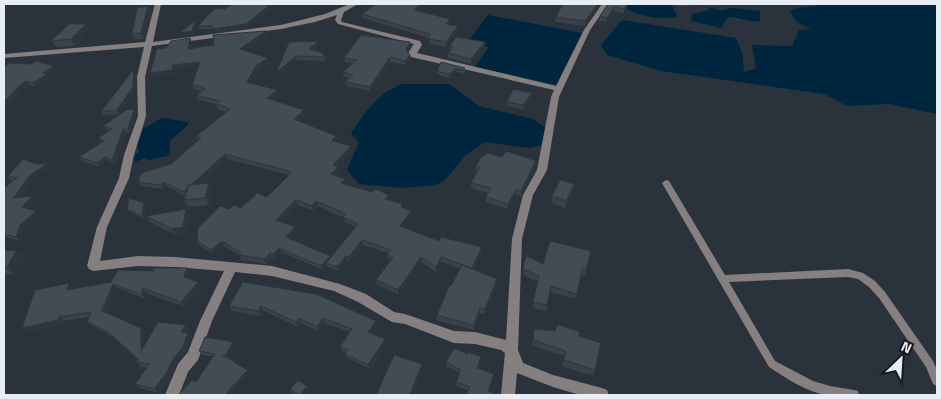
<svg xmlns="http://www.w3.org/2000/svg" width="941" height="399" font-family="'Titillium Web',sans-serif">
<rect width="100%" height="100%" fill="#2a333c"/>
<path fill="#00253e" d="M 625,4 L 671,4 L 678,17 C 661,20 641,17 625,8 Z
M 816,4 L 937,4 L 937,114 L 889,104 L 847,106 L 824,94 L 661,71 L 607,55 L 601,45 L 622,20 L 736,38 L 742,52 L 744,72 L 756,68 L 752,45 L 792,46 L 799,30 L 811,29 L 797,22 L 790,11 L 798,8 L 816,6 Z
M 712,7 C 722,14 725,8 735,8 C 743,9 751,10 760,11 L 760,21 C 750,23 739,17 728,17 L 721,28 L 691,21 L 692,14 L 706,11 Z
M 488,15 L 582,33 L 557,85 L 475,67 L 489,47 L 467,42 Z
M 401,84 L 449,84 L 479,106 L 533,119 L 546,128 L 543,145 L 529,148 L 485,142 L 466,155 L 444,181 L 435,185 L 402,188 L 359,184 L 347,170 L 359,142 L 351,134 C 366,111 375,96 401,84 Z
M 162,118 L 188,122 L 188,125 L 170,141 L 170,152 L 168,156 L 149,160 L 144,158 L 135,162 L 133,159 L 139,152 L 137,145 L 144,128 Z"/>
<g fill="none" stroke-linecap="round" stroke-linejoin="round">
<path fill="#867f80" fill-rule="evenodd" d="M 666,180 L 669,181 L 725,275 L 848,269 L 863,273 L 875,281 L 885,292 L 933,361 L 937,370 L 937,386 L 933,384 L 926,367 L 879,298 L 869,287 L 858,279 L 848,277 L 729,282 L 775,361 L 813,381 L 830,386 L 854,390 L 858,391 L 859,395 C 849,395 837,397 827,395 C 806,392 786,378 769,367 L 662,183 Z"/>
<path fill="#867f80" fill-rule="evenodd" d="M 155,4 L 161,4 L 153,42 L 281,25 L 325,14 L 350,4 L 358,4 L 344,12 L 341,20 L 342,22 L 420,41 L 422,45 L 417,53 L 556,86 L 584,30 L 602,4 L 608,4 L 590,30 L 559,97 L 547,170 L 533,195 L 522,239 L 518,350 L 523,363 L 553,375 L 602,388 L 607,390 L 609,395 L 580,395 L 553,387 L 517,373 L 515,395 L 501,395 L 505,353 L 501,350 L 475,344 L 454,343 L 405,324 L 392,322 L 358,302 L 334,291 L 272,276 L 235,272 L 212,321 L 198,360 L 188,372 L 179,395 L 165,395 L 178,364 L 188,352 L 200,321 L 224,271 L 175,267 L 138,266 L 93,271 L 89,269 L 87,266 L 97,227 L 119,178 L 124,155 L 138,116 L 137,77 L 144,47 L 4,58 L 4,54 L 145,42 ZM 337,15 L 335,20 L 338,24 L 414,44 L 408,53 L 411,57 L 554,90 L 551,97 L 537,170 L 523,195 L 512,239 L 506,340 L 475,332 L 454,331 L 405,314 L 394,312 L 366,294 L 340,284 L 272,266 L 175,257 L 138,256 L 100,261 L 107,227 L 129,178 L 134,155 L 146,116 L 145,77 L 152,46 L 281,29 L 315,22 Z"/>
</g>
<path fill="#394149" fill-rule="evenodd" d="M 232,4 L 273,4 L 273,6 L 247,28 L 214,32 L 213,29 L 199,29 L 198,26 L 225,9 Z
M 424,4 L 418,11 L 450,23 L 450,24 L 458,30 L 446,47 L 430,44 L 429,38 L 362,18 L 362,14 Z
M 563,4 L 600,4 L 585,26 L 555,22 L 556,17 Z
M 608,4 L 628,4 L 623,13 L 613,11 L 606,22 L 599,21 L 600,16 Z
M 673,4 L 689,4 L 688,7 L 673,5 Z
M 151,12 L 144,39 L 135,40 L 132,34 Z
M 90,30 L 75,46 L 56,47 L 51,41 Z
M 268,35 L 245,51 L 268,58 L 269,63 L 257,70 L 250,83 L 278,95 L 273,100 L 306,114 L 299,121 L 336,136 L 337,141 L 336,143 L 352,151 L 337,167 L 340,172 L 336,176 L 346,184 L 345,185 L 390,199 L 389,200 L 404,208 L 412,215 L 403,227 L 439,241 L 482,247 L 482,252 L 473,270 L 497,284 L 485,314 L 480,313 L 474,330 L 437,321 L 437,315 L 460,269 L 441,262 L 436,272 L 421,262 L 398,294 L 377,285 L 376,280 L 391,260 L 388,259 L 387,255 L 388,253 L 363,245 L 350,262 L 347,260 L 338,271 L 328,267 L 327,265 L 323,270 L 282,252 L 275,259 L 272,258 L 267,264 L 242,260 L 239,255 L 224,246 L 214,254 L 200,246 L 197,241 L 230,209 L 241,208 L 267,197 L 289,175 L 227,159 L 200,184 L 209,183 L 213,190 L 209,205 L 188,207 L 184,200 L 185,196 L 166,186 L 164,189 L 141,186 L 138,182 L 171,164 L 198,141 L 196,136 L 226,112 L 218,109 L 216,104 L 198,100 L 196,95 L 201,91 L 194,89 L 192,84 L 198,67 L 175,70 L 174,75 L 152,78 L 166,48 L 190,38 L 192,43 L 191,48 ZM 298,205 L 313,211 L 318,206 L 344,218 L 345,222 L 356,227 L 331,258 L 330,256 L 291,239 L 297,232 L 295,227 L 281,222 Z
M 289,42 L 320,45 L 313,50 L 324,53 L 325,57 L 324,61 L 297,60 L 277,76 Z
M 485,42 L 484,47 L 471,64 L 448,58 L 448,53 L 450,51 L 449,47 Z
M 411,46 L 407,51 L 411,59 L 406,65 L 390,62 L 370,91 L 346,86 L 345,82 L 350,78 L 343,76 L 343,72 L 353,63 L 345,62 L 344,58 Z
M 54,66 L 57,70 L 48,75 L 49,78 L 36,87 L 29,85 L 23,89 L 4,109 L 4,67 Z
M 465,68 L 465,71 L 463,74 L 456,72 L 449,78 L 437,74 L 437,71 Z
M 134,71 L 136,75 L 135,90 L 119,114 L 103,115 L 101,112 Z
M 531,96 L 523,109 L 507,106 L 507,102 Z
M 136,112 L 130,132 L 126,133 L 115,164 L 107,160 L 99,167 L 82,161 L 79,157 L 102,142 L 98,138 L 109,131 L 106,129 L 103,126 Z
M 484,156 L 536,166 L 521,196 L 515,194 L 507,209 L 486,202 L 486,197 L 488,193 L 471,188 L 471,183 L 477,172 L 475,171 L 476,166 Z
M 35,164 L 50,167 L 32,179 L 20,197 L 32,196 L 35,200 L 27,208 L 39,215 L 23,229 L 20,241 L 4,236 L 4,188 L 13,181 L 10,181 L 7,177 Z
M 573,191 L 565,208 L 551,203 L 552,196 Z
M 146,207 L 144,219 L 130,212 L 127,209 Z
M 186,209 L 190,216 L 187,233 L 176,235 L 151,223 L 146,216 Z
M 17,250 L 24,257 L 14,274 L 4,275 L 4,251 Z
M 591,251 L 585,276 L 581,275 L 575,299 L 550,292 L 546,311 L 532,308 L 538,282 L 523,275 L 524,262 L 543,264 Z
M 187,268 L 190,272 L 188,279 L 202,287 L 185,307 L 146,293 L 146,299 L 117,288 L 107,313 L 145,332 L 145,344 L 186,325 L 189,330 L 187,333 L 188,333 L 192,337 L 186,351 L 177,363 L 171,376 L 159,393 L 139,388 L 135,384 L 147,368 L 140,367 L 136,362 L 138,359 L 112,336 L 92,326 L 87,322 L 89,317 L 64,321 L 63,324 L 28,332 L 22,328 L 74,287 L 73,289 L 111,282 L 153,271 Z
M 243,282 L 377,325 L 371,333 L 386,343 L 370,369 L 347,358 L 345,354 L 346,353 L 342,351 L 340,347 L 350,332 L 325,323 L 319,331 L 301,323 L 298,327 L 264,311 L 261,316 L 232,311 L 229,306 Z
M 534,329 L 579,336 L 595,370 L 593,376 L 562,366 L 565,356 L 532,346 Z
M 233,342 L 235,345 L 227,358 L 248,370 L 250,373 L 234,390 L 196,382 L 214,356 L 202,355 L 199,351 Z
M 481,361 L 478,369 L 493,379 L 489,391 L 468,390 L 456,386 L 456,382 L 460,373 L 446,366 L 446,362 Z
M 307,386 L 309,389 L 304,395 L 297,395 L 292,393 L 290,390 Z"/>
<path fill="#2e353c" d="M 271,4 L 273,4 L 273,6 L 247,28 L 214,32 L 213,29 Z
M 420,4 L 424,4 L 415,14 L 414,10 Z
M 598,4 L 600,4 L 585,26 L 585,21 Z
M 148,6 L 151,12 L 144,39 L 141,33 Z
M 614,7 L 613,11 L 606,22 L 607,18 Z
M 450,19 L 450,23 L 446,28 L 446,24 Z
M 195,21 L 196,24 L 194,35 L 181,36 L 179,33 Z
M 86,24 L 90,30 L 75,46 L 71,39 Z
M 458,26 L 458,30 L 446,47 L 446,42 Z
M 266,31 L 268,35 L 241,54 L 240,49 Z
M 190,38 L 192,43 L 190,53 L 188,49 Z
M 319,41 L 320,45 L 310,52 L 309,49 Z
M 410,42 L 411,46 L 406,53 L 406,49 Z
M 485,42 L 484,47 L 471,64 L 471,59 Z
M 410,55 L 411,59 L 406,65 L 405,61 Z
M 296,56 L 297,60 L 277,76 L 276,73 Z
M 390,57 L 390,62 L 370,91 L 370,87 Z
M 268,58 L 269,63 L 257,70 L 248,86 L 247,82 L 256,66 Z
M 200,62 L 202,67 L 175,70 L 174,75 L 152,78 L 150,73 L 173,65 Z
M 54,66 L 57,70 L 48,75 L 49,78 L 36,87 L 33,83 L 43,73 Z
M 456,69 L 456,72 L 449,78 L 449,74 Z
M 134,71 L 136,75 L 135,90 L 119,114 L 117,110 Z
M 26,81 L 29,85 L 23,89 L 4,109 L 4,102 L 20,85 Z
M 277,90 L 278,95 L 269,103 L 267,98 Z
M 532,93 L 531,96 L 523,109 L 523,105 Z
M 134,109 L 136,112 L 130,132 L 128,129 Z
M 304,110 L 306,114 L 296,124 L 294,119 Z
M 123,129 L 126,133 L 115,164 L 112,160 Z
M 336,136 L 337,141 L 333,146 L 332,141 Z
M 351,146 L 352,151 L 334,170 L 333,165 Z
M 225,154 L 227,159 L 186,197 L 184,192 Z
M 105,157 L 107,160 L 99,167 L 97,163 Z
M 536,161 L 536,166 L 521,196 L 521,191 Z
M 47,164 L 50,167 L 32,179 L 17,201 L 14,198 L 29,176 Z
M 338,167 L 340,172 L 332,179 L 331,174 Z
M 345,179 L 346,184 L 342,188 L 341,183 Z
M 163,182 L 166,186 L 164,189 L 161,185 Z
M 209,183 L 213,190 L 209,205 L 205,198 Z
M 574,184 L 573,191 L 565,208 L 566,201 Z
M 516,189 L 515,194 L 507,209 L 508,204 Z
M 389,195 L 390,199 L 386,203 L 385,199 Z
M 32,196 L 35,200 L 26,210 L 22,207 Z
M 296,200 L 298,205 L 278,225 L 276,220 Z
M 316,201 L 318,206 L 313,211 L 312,206 Z
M 144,203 L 146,207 L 144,219 L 142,216 Z
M 186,209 L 190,216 L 187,233 L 176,235 L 172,229 Z
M 36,211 L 39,215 L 23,229 L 20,241 L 16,237 L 20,225 Z
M 411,211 L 412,215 L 401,230 L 400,226 Z
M 295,227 L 297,232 L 288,242 L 286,237 Z
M 362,240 L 363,245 L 350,262 L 349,257 Z
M 222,241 L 224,246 L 214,254 L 211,250 Z
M 482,247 L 482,252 L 472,273 L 472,268 Z
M 279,248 L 282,252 L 275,259 L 273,254 Z
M 17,250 L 24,257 L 14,274 L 7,267 Z
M 270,253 L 272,258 L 267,264 L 264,259 Z
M 330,256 L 331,260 L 326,263 L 327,265 L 323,270 L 321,266 Z
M 346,256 L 347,260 L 338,271 L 337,267 Z
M 421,257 L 421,262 L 398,294 L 398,290 Z
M 441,257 L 441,262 L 436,272 L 436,267 Z
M 187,268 L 190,272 L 187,282 L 184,277 Z
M 497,279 L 497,284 L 485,314 L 485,309 Z
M 198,282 L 202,287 L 185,307 L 181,302 Z
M 69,283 L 74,287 L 72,295 L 67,290 Z
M 113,284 L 117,288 L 107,315 L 102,310 Z
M 142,288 L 146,293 L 146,299 L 142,295 Z
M 261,306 L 264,311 L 261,316 L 258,311 Z
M 480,308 L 480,313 L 474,330 L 474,325 Z
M 59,317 L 64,321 L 63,324 L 28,332 L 22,328 Z
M 299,318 L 301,323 L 298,327 L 296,322 Z
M 323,318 L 325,323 L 319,331 L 317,327 Z
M 376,321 L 377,325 L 369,337 L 368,332 Z
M 186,325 L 189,330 L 184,336 L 181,332 Z
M 141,328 L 145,332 L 145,355 L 141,351 Z
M 188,333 L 192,337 L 186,351 L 177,363 L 171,376 L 159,393 L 154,389 Z
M 385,339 L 386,343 L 370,369 L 368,365 Z
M 233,342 L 235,345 L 227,359 L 225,356 Z
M 481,357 L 481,361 L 477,373 L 477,368 Z
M 422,364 L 423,370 L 413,395 L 410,395 Z
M 248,370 L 250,373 L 230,395 L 226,395 L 231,388 Z
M 494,374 L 493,379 L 487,395 L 488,391 Z
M 307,386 L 309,389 L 304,395 L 300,395 Z"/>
<path fill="#424c55" stroke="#2e353c" d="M 232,4 L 271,4 L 246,24 L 213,29 L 212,26 L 198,26 L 215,8 L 225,9 Z
M 376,4 L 420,4 L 414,10 L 450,19 L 446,24 L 458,26 L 446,42 L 429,39 L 430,34 L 362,14 Z
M 563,4 L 598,4 L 585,21 L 556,17 Z
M 608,4 L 627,4 L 624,9 L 614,7 L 607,18 L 600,16 Z
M 148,6 L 141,33 L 132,34 L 137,8 Z
M 195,21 L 192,31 L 179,33 Z
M 69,24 L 86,24 L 71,39 L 51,41 Z
M 266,31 L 240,49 L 268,58 L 256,66 L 247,82 L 277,90 L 267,98 L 304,110 L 294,119 L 336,136 L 332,141 L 351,146 L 333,165 L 338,167 L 331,174 L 345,179 L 341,183 L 372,192 L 374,190 L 378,190 L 389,195 L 385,199 L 403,204 L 401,207 L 411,211 L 400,226 L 439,241 L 441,237 L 482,247 L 472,268 L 441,257 L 436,267 L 421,257 L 398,290 L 376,280 L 393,257 L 387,255 L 391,250 L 362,240 L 349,257 L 346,256 L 337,267 L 326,263 L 358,224 L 343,217 L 346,214 L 316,201 L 312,206 L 296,200 L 276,220 L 295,227 L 286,237 L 330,256 L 321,266 L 279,248 L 273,254 L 270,253 L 264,259 L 239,255 L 241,253 L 222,241 L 211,250 L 197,241 L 198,228 L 220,206 L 230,209 L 234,205 L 241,208 L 257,193 L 267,197 L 292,172 L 225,154 L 192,184 L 189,185 L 187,188 L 184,192 L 163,182 L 161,185 L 138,182 L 141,173 L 171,164 L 201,138 L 196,136 L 230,109 L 216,104 L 220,101 L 196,95 L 205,89 L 192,84 L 200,62 L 173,65 L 172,70 L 150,73 L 157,49 L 166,48 L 171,41 L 190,38 L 188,49 L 214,45 L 213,35 Z
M 361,35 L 410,42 L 406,49 L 410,55 L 405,61 L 390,57 L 370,87 L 345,82 L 353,75 L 343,72 L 357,60 L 344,58 Z
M 456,37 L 485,42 L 471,59 L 448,53 L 453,47 L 449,47 Z
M 319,41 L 309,49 L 324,53 L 323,57 L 296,56 L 276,73 L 289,42 Z
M 35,61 L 54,66 L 43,73 L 47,74 L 33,83 L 26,81 L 20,85 L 4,102 L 4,67 L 9,63 L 32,64 Z
M 441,62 L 465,68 L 463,70 L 456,69 L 449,74 L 437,71 Z
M 132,71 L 134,71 L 133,87 L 117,110 L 101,112 Z
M 513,89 L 532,93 L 523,105 L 507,102 Z
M 134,109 L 128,129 L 123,129 L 112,160 L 105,157 L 97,163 L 79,157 L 104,141 L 98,138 L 112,129 L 103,126 L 126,110 Z
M 506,151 L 536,161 L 521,191 L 516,189 L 508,204 L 486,197 L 491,188 L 471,183 L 480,167 L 476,166 L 482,156 L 484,156 L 487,153 L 502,157 Z
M 23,159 L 35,164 L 47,164 L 29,176 L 14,198 L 32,196 L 22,207 L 36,211 L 20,225 L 16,237 L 4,234 L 4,188 L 18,177 L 7,177 Z
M 560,180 L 574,184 L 566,201 L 552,196 Z
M 209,183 L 205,198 L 184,200 L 189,185 Z
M 129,198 L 144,203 L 142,216 L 127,209 Z
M 186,209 L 183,227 L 172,229 L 146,216 Z
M 550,241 L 591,251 L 586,270 L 582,269 L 577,294 L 551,286 L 547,305 L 533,302 L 539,276 L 523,269 L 524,262 L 527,256 L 543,264 Z
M 17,250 L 7,267 L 4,268 L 4,251 Z
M 462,265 L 497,279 L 485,309 L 480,308 L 474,325 L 437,315 L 449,286 L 451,286 Z
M 154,268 L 187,268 L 184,277 L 198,282 L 181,302 L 142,288 L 142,295 L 113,284 L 102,310 L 100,310 L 141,328 L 141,351 L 158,322 L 186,325 L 181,332 L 188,333 L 183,347 L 173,359 L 167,372 L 154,389 L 135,384 L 149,364 L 136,362 L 138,359 L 108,332 L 87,322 L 91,312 L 59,317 L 58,320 L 22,328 L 35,290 L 69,283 L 67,290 L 111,282 L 118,270 L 153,271 Z
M 243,282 L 316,294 L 376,321 L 368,332 L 385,339 L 368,365 L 345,354 L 348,350 L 340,347 L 352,329 L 323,318 L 317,327 L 299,318 L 296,322 L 261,306 L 258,311 L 229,306 Z
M 557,324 L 580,332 L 579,336 L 601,343 L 595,370 L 564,360 L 566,351 L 533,340 L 534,329 L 555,331 Z
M 205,337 L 233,342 L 225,356 L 222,355 L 248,370 L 231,388 L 226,395 L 178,395 L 192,380 L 196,382 L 215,354 L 199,351 Z
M 454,348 L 468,354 L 468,352 L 481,357 L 477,368 L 494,374 L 488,391 L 497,395 L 466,395 L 470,387 L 456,382 L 461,370 L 446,362 Z
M 394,355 L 422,364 L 410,395 L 376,395 Z
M 298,380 L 307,386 L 300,395 L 290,390 Z"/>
<rect width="941" height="399" fill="none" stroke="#e8eef4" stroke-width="10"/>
<g transform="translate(901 359) rotate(25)" stroke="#161a1e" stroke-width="4" paint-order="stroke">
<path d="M0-4L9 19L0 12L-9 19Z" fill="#e8eef4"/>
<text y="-8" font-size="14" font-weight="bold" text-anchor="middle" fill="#e8eef4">N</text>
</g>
</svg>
